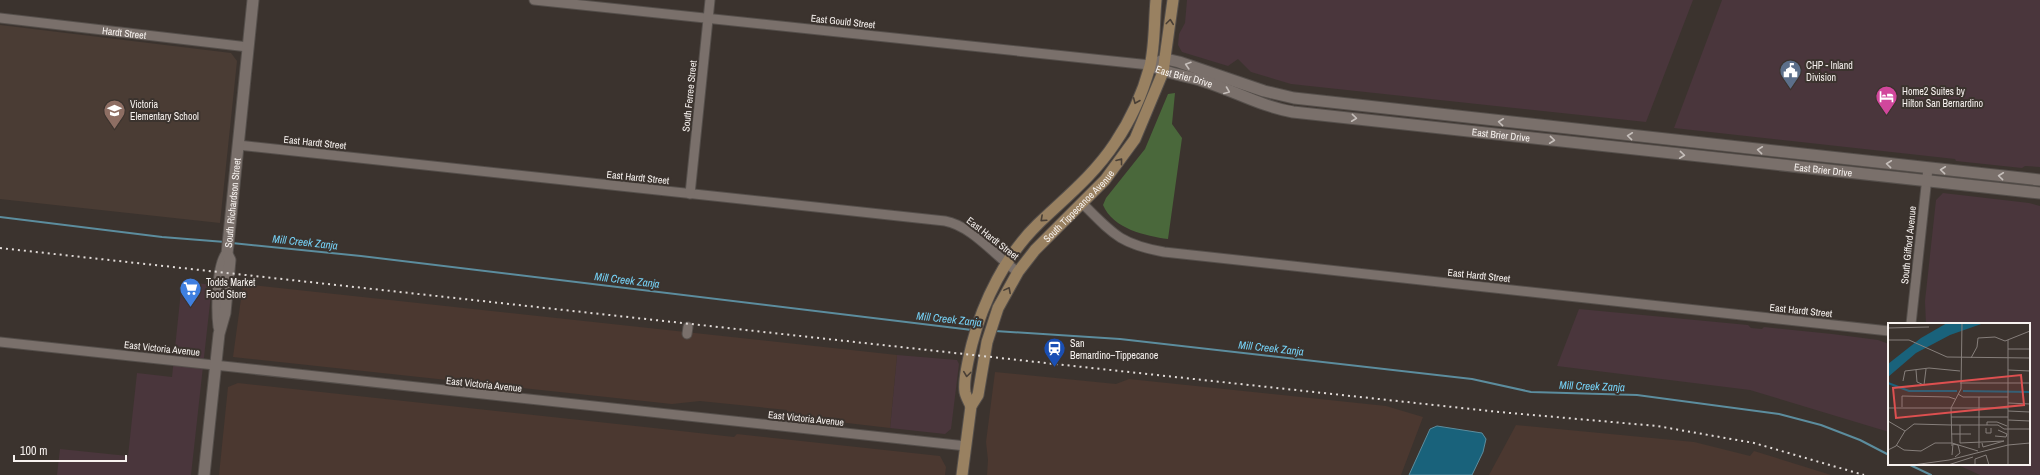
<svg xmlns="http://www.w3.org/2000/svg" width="2040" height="475" font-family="'Archivo Narrow',sans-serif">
<rect width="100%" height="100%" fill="#3b332e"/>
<path fill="#4a363c" d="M 1187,0 L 1693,0 L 1646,122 L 1291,84 L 1251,72 L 1238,59 L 1228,66 L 1182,52 L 1178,45 L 1179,34 L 1185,23 Z
M 1722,0 L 2040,0 L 2040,167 L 2025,166 L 2022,168 L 1956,161 L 1955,159 L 1674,128 Z
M 1943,193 L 2029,203 L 2040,206 L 2040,475 L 1980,475 L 1956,464 L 2029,464 L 2029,324 L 1926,324 L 1925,301 L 1936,200 Z
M 182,281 L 212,285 L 191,475 L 57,475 L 60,449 L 128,456 L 137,373 L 172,377 Z
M 1579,309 L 1748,325 L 1751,328 L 1762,329 L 1764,327 L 1832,334 L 1878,340 L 1889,344 L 1889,432 L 1750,390 L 1557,366 Z
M 897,355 L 957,360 L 959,364 L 951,429 L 945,434 L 890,428 Z"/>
<path fill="#4b3830" d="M 243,284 L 897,355 L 890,428 L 787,416 L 787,410 L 700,401 L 672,404 L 233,357 Z
M 995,372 L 1116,384 L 1129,379 L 1386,406 L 1423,417 L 1401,475 L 987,475 L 988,460 L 986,442 Z
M 238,383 L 654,428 L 734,437 L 737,434 L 940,456 L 946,467 L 945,475 L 219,475 L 228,387 Z
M 1516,425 L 1694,442 L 1750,456 L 1754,451 L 1831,475 L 1489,475 Z"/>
<path fill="#4a3c34" d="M 0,25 L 231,53 L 237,61 L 220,223 L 0,199 Z"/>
<path fill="#4a683b" d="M 1175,93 L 1172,124 L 1182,138 L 1168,239 C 1146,236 1113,229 1103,205 L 1106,198 L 1145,149 L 1168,94 Z"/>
<path fill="#19627b" stroke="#5c8d9e" d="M 1437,426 L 1482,433 L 1486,439 L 1483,452 L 1472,475 L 1409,475 L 1430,429 Z"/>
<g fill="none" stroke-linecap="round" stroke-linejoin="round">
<path stroke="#5c8d9e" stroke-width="2" d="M 0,217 L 162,237 L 225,242
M 232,243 L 361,256 L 972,330
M 995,331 L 1120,339 L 1472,379 L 1531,392 L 1637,395 L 1779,414 L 1821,425 L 1860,440 L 1889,455
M 1908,464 L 1931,475"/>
<defs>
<g id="minor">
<path d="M 534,0 L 1150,65"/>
<path id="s1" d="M 0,18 L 248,47"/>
<path d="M 238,145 L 945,221 C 972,226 995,256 1018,272"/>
<path d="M 690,194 L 710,0"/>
<path d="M 1083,204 C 1113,234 1120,244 1164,252 L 1889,331"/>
<path d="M 1911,324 L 1928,168"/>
<path d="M 687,334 L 688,327"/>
<path d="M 0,342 L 966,446"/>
</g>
<g id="tertiary">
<path d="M 1156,63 L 1166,59 L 1179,62 L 1264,91 L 1294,98 L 2040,180"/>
<path id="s2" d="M 1150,65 C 1167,74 1185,75 1203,81 C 1235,91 1260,106 1293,112 L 2040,193"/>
<path d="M 219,327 C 217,312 217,265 227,254"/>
<path id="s3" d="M 204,475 L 219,334 L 225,313 L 230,260 L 227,254 L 253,0"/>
</g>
<g id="secondary">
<path d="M 971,406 C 969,402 966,397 965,392 C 963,380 969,356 972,344 C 983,301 1006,255 1038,224 C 1065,198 1094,175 1115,143 C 1130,121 1143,92 1150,66 C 1155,45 1154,21 1156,0"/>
<path id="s4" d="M 962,475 L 971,406 L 978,395 L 987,342 L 998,308 L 1018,272 L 1035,250 L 1105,180 L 1135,139 L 1163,72 L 1173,0"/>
</g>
</defs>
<use href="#minor" stroke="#554f4b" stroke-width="11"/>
<use href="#tertiary" stroke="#554f4b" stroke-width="13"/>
<use href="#secondary" stroke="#554f4b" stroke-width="13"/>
<use href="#minor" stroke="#7a706b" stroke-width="9"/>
<use href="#tertiary" stroke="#7a706b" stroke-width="11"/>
<use href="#secondary" stroke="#998161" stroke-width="11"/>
<path stroke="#e1dbd8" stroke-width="2" stroke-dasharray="2 4" stroke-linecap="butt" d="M 0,248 L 1055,364 L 1499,412 L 1657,426 L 1754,443 L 1864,475"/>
</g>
<defs><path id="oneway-chevron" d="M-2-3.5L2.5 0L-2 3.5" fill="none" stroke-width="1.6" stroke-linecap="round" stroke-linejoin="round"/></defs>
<g stroke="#493f36">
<use href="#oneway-chevron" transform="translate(1170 22) rotate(-83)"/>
<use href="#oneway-chevron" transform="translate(1136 101) rotate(113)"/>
<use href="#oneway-chevron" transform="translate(1120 161) rotate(-52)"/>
<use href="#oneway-chevron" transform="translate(1043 219) rotate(138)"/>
<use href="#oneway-chevron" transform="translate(1008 290) rotate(-62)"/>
<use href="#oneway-chevron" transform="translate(967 374) rotate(97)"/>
</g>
<g stroke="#c5beba">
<use href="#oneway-chevron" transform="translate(1188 65) rotate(-163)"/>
<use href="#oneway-chevron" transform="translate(1227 91) rotate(22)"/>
<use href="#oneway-chevron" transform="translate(1354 118) rotate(6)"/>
<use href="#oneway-chevron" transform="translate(1501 122) rotate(-174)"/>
<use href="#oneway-chevron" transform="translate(1630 136) rotate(-174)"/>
<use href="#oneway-chevron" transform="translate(1552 140) rotate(6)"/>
<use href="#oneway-chevron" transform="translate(1760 150) rotate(-174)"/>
<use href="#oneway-chevron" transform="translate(1682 155) rotate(6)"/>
<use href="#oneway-chevron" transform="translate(1889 164) rotate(-174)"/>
<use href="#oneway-chevron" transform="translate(1943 170) rotate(-174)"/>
<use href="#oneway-chevron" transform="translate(2001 176) rotate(-174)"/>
</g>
<defs>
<symbol id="civic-pin" viewBox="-11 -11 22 30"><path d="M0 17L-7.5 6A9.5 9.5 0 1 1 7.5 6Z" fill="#5c6f8a" stroke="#3b332e"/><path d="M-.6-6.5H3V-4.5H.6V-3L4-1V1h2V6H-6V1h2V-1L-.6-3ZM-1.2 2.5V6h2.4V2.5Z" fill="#fff"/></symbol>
<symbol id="hotel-pin" viewBox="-11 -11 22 30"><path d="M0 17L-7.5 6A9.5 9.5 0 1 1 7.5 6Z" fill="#d1479c" stroke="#3b332e"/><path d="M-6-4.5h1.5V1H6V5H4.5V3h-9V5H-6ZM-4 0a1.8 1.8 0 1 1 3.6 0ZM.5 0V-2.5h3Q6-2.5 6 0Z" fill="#fff"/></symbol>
<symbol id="school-pin" viewBox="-11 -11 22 30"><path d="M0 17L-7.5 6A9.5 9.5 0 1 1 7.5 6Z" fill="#8d6e63" stroke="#3b332e"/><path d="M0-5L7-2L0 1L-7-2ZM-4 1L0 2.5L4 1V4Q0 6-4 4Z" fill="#fff"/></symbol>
<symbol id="supermarket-pin" viewBox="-11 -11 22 30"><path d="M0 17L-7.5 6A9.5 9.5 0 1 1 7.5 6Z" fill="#3f7fe0" stroke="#3b332e"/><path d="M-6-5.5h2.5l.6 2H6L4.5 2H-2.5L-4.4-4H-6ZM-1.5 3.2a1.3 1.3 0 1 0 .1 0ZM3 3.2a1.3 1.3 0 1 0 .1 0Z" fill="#fff"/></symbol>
<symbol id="station-pin" viewBox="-11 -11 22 30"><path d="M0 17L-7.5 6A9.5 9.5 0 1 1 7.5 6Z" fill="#1a4fb4" stroke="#3b332e"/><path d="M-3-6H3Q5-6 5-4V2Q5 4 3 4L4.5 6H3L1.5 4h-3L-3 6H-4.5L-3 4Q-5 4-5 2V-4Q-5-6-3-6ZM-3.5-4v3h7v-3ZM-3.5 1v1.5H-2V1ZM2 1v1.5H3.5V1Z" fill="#fff"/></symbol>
</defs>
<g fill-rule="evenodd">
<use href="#civic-pin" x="1778" y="58" width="25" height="34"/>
<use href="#hotel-pin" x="1874" y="84" width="25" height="34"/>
<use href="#school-pin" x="102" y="98" width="25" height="34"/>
<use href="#supermarket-pin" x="178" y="276" width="25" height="34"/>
<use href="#station-pin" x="1042" y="336" width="25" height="34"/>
</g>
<g text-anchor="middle" stroke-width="4" stroke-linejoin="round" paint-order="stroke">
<g font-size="10" fill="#f7f2ef" stroke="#3b332e">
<text transform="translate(843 21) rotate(6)" y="4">East Gould Street</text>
<text dy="4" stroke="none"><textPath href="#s1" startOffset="125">Hardt Street</textPath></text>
<text dy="4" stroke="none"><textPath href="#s2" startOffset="36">East Brier Drive</textPath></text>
<text transform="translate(689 96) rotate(-84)" y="4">South Ferree Street</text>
<text dy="4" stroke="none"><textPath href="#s2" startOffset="360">East Brier Drive</textPath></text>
<text transform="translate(315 142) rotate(6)" y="4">East Hardt Street</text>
<text dy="4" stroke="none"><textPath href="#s2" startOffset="684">East Brier Drive</textPath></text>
<text transform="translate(638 177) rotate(6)" y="4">East Hardt Street</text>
<text dy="4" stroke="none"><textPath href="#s3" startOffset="275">South Richardson Street</textPath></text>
<text dy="4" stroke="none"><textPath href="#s4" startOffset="303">South Tippecanoe Avenue</textPath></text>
<text transform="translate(993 238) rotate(38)" y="4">East Hardt Street</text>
<text transform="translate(1908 245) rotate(-84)" y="4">South Gifford Avenue</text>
<text transform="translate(1479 275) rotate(6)" y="4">East Hardt Street</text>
<text transform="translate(1801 310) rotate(6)" y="4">East Hardt Street</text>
<text transform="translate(162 348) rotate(6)" y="4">East Victoria Avenue</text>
<text transform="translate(484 384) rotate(6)" y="4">East Victoria Avenue</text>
<text transform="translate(806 418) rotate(6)" y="4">East Victoria Avenue</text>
</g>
<g font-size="10" fill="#f7f2ef" stroke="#3b332e" text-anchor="start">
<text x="1806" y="69">CHP - Inland<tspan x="1806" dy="12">Division</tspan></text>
<text x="1902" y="95">Home2 Suites by<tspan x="1902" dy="12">Hilton San Bernardino</tspan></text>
<text x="130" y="108">Victoria<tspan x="130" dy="12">Elementary School</tspan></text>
<text x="206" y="286">Todds Market<tspan x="206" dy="12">Food Store</tspan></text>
<text x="1070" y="347">San<tspan x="1070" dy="12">Bernardino–Tippecanoe</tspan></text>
</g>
<g font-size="11" font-style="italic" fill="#76d3f8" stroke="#3b332e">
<text transform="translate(305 242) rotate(6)" y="4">Mill Creek Zanja</text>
<text transform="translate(627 280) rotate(7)" y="4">Mill Creek Zanja</text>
<text transform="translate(949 319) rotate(6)" y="4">Mill Creek Zanja</text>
<text transform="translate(1271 348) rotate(6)" y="4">Mill Creek Zanja</text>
<text transform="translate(1592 386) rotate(2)" y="4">Mill Creek Zanja</text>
</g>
</g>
<g transform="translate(1888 323)">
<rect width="142" height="142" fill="#3b332e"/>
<path d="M 59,0 L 96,0 L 62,12 L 28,30 L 0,54 L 0,41 L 33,15 Z" fill="#19627b"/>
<path fill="none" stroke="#19627b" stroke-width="2" d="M 0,60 L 21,68 L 69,68M 75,68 L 142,69"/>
<path fill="none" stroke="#867f7b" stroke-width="1" d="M 0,5 L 41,4M 0,17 L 21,17 L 59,34 L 142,35M 120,17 L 120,142M 120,26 L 142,26M 83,35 L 89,24 L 90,15 L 107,14 L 117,18 L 142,8M 28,47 L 29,59 L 36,62 L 38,46M 120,47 L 142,48M 15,58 L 17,48 L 41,45 L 72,48M 72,60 L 142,60M 70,71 L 75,74 L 120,74M 91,74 L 91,125M 120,80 L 142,81M 14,84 L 14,73 L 61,74 L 67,76M 0,85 L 120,85M 120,88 L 142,89M 63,94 L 120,94M 120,97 L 142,98M 0,98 L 17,108M 63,102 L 110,102 L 116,106 L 142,106M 72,102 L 72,120 L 116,118M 99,102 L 99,99 L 109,99 L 119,103M 98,105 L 98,110 L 103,110 L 103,105M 63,111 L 83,111M 107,113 L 118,114 L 119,111 L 110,107M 64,120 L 90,128M 94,120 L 95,124 L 116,118M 8,122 L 16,127 L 33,128 L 47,120 L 64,120M 64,123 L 63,85 L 73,66 L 74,0M 0,127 L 8,123 L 17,108 L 26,101 L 63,102M 64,132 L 65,121 L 70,122 L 72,130 L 67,134M 25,142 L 61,137 L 120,122 L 142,120M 60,142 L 85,134M 87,142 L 87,136 L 98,132 L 101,142"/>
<path fill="#dd5050" fill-opacity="0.15" stroke="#dd5050" stroke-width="2" d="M 133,52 L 136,82 L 8,95 L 5,65 Z"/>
<rect width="142" height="142" fill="none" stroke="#f7f2ef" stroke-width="2"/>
</g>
<path d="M14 455v6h112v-6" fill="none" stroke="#f7f2ef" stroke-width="2"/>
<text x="20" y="455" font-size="12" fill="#f7f2ef" stroke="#3b332e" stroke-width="3" paint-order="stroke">100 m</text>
</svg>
